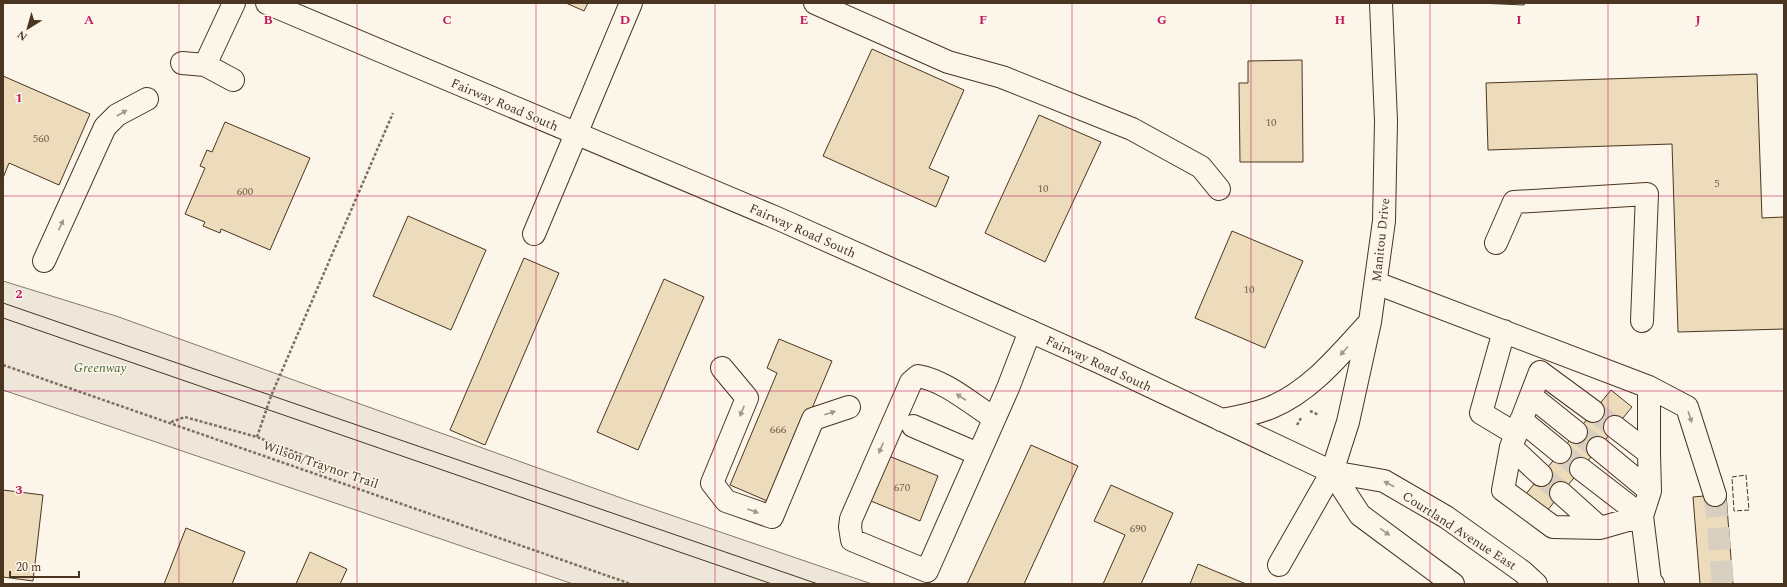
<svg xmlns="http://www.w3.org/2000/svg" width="1787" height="587" font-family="Spectral,serif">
<rect width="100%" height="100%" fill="#fbf6e9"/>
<path fill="#ede6d9" stroke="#887966" d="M 3,281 L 116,316 L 624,499 L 872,584 L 573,584 L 3,390 Z"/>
<path fill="#ecdcbc" stroke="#4a3520" d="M 566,3 L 588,3 L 584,11 Z
M 1479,3 L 1525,3 L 1524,5 Z
M 872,49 L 964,90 L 929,168 L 949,177 L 936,207 L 823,156 Z
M 1302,60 L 1303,162 L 1240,162 L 1239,83 L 1248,83 L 1248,61 Z
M 1757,74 L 1762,218 L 1784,217 L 1784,329 L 1678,332 L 1672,144 L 1488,150 L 1486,83 Z
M 3,76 L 90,114 L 59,185 L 9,163 L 3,178 Z
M 1039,115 L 1101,142 L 1045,262 L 985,233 Z
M 225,122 L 310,158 L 270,250 L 221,229 L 220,233 L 203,226 L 205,222 L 185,214 L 205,168 L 200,166 L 207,150 L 212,152 Z
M 408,216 L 486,250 L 451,330 L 373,296 Z
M 1232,231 L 1303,261 L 1265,348 L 1195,318 Z
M 524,258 L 559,273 L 485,445 L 450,430 Z
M 664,279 L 704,297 L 638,450 L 597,432 Z
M 779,339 L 832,361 L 772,503 L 730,485 L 777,373 L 767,368 Z
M 1611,390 L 1632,407 L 1546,512 L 1525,495 Z
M 1031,445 L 1078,466 L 1024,584 L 967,584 Z
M 884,454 L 938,476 L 920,521 L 866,499 Z
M 1111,485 L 1173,513 L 1141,584 L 1103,584 L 1125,535 L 1094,521 Z
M 3,490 L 43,495 L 33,581 L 3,577 Z
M 1726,494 L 1733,584 L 1700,584 L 1693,497 Z
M 186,528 L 245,552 L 232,584 L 164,584 Z
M 310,552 L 347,569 L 340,584 L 296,584 Z
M 1198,564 L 1246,584 L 1190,584 Z"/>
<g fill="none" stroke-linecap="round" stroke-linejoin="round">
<path stroke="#d8cfc1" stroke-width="22" stroke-dasharray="22 11" stroke-linecap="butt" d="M 1593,411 L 1615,427
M 1576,432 L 1598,448
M 1560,452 L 1581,469
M 1541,475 L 1561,493
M 1715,495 L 1723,584"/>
<defs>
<path id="minor" d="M 815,3 L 948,62 L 1002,77 L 1132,129 L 1201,167 L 1219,189
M 182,63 L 205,65 L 233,80
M 205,65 L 234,3
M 534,234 L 631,3
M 1496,243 L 1514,202 L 1647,194 L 1642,321
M 44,261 L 105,127 L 117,115 L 147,99
M 1376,283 L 1649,387 L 1687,407 L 1715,495
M 1504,331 L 1481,413 L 1516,434
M 722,368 L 747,398 L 712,483 L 726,501 L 772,517 L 813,419 L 849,407
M 1649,387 L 1649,453
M 1531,396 L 1576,432
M 994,418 C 970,403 946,381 918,376 L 911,382 L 851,519 L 850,527 L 852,540 L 927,571 L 1008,388 L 1030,331
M 1521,420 L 1560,452
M 913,426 L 978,454
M 1511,447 L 1503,490 L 1553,527 L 1600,528 L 1642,516 L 1650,491 L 1649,453 L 1615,427
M 1598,448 L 1650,491
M 1581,469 L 1642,516 L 1650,581 L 1653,584
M 1541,475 L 1511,447 L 1540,372 L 1593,411
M 1561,493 L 1600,528
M 1279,565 L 1332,472"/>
<path id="major" d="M 267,3 L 779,219 L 1097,361 L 1332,472 L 1384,481 L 1446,517 L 1523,572 L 1536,584
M 1221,420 C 1238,417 1256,414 1272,407 C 1312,390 1340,354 1369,323
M 1332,472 L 1348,422 L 1370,322 L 1384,221 L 1386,121 L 1381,3
M 1332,472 L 1360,515 L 1453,584"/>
</defs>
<use href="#minor" stroke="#4a3520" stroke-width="24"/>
<use href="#major" stroke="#4a3520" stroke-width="24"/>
<path stroke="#7f6f5c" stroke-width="2.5" stroke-dasharray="3 2" stroke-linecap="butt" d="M 3,365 L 631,584
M 1310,411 L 1319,415
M 171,422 L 185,417 L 257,437 L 320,462 L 321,475
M 1297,425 L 1301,418
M 257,437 L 271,396 L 393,113"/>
<use href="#minor" stroke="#fbf6e9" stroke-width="22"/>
<use href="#major" stroke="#fbf6e9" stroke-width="22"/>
<path stroke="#4a3520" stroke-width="1" d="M 3,303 L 818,584
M 3,318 L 772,584"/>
<path stroke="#4a3520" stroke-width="1" stroke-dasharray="5 2" stroke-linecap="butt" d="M 1746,475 L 1749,510 L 1734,511 L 1732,477 Z"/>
</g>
<defs><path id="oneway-solid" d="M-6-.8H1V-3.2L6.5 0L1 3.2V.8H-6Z"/></defs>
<g fill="#a29684">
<use href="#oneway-solid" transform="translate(122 113) rotate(-30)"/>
<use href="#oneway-solid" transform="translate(61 225) rotate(-65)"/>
<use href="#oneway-solid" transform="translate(1344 351) rotate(132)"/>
<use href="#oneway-solid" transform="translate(961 397) rotate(-147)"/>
<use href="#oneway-solid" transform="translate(742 411) rotate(113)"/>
<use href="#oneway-solid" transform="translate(830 413) rotate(-18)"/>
<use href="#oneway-solid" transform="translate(1690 417) rotate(72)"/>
<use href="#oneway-solid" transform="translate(881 448) rotate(113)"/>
<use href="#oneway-solid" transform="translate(1389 484) rotate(-152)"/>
<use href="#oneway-solid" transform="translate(753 511) rotate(20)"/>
<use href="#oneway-solid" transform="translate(1385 532) rotate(36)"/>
</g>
<path fill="none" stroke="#c2185b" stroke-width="1" stroke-opacity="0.55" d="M 179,3 L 179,584M 357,3 L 357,584M 536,3 L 536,584M 715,3 L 715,584M 894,3 L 894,584M 1072,3 L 1072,584M 1251,3 L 1251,584M 1430,3 L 1430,584M 1608,3 L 1608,584M 3,196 L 1784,196M 3,391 L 1784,391"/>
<g text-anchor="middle" stroke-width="3" stroke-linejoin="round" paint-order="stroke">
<g font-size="11" fill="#725f47">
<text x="1271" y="126">10</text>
<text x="41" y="142">560</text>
<text x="1717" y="187">5</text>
<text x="1043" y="192">10</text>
<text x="245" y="195">600</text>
<text x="1249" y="293">10</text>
<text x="778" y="433">666</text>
<text x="902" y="491">670</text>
<text x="1138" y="532">690</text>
</g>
<g font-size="13" fill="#4a3520" stroke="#fbf6e9">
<text transform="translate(505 104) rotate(23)" y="5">Fairway Road South</text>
<text transform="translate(803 230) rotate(24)" y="5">Fairway Road South</text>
<text transform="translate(1380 240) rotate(-84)" y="5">Manitou Drive</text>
<text transform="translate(1099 363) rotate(25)" y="5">Fairway Road South</text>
<text transform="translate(321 464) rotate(19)" y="5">Wilson/Traynor Trail</text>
<text transform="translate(1460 530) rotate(33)" y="5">Courtland Avenue East</text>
</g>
<g font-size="13" font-style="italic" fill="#436837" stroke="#fbf6e9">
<text x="100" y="372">Greenway</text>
</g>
</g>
<g font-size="13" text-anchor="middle" font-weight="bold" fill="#c2185b" stroke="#fbf6e9" stroke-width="3" stroke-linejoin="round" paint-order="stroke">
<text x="89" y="24">A</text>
<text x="268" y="24">B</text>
<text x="447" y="24">C</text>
<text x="625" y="24">D</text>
<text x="804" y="24">E</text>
<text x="983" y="24">F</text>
<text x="1162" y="24">G</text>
<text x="1340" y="24">H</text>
<text x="1519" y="24">I</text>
<text x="1698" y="24">J</text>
<text x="19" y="102">1</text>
<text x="19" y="298">2</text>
<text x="19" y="494">3</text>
</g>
<rect width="1787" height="587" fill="none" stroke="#4a3520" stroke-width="8"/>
<g transform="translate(28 28) rotate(217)" stroke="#fbf6e9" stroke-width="3" paint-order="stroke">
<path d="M0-3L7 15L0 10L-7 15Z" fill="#4a3520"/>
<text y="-6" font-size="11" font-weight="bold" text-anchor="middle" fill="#4a3520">N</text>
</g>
<path d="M10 571v6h69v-6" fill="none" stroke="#4a3520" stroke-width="2"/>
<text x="16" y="571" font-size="12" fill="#4a3520" stroke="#fbf6e9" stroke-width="3" paint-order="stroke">20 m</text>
</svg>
